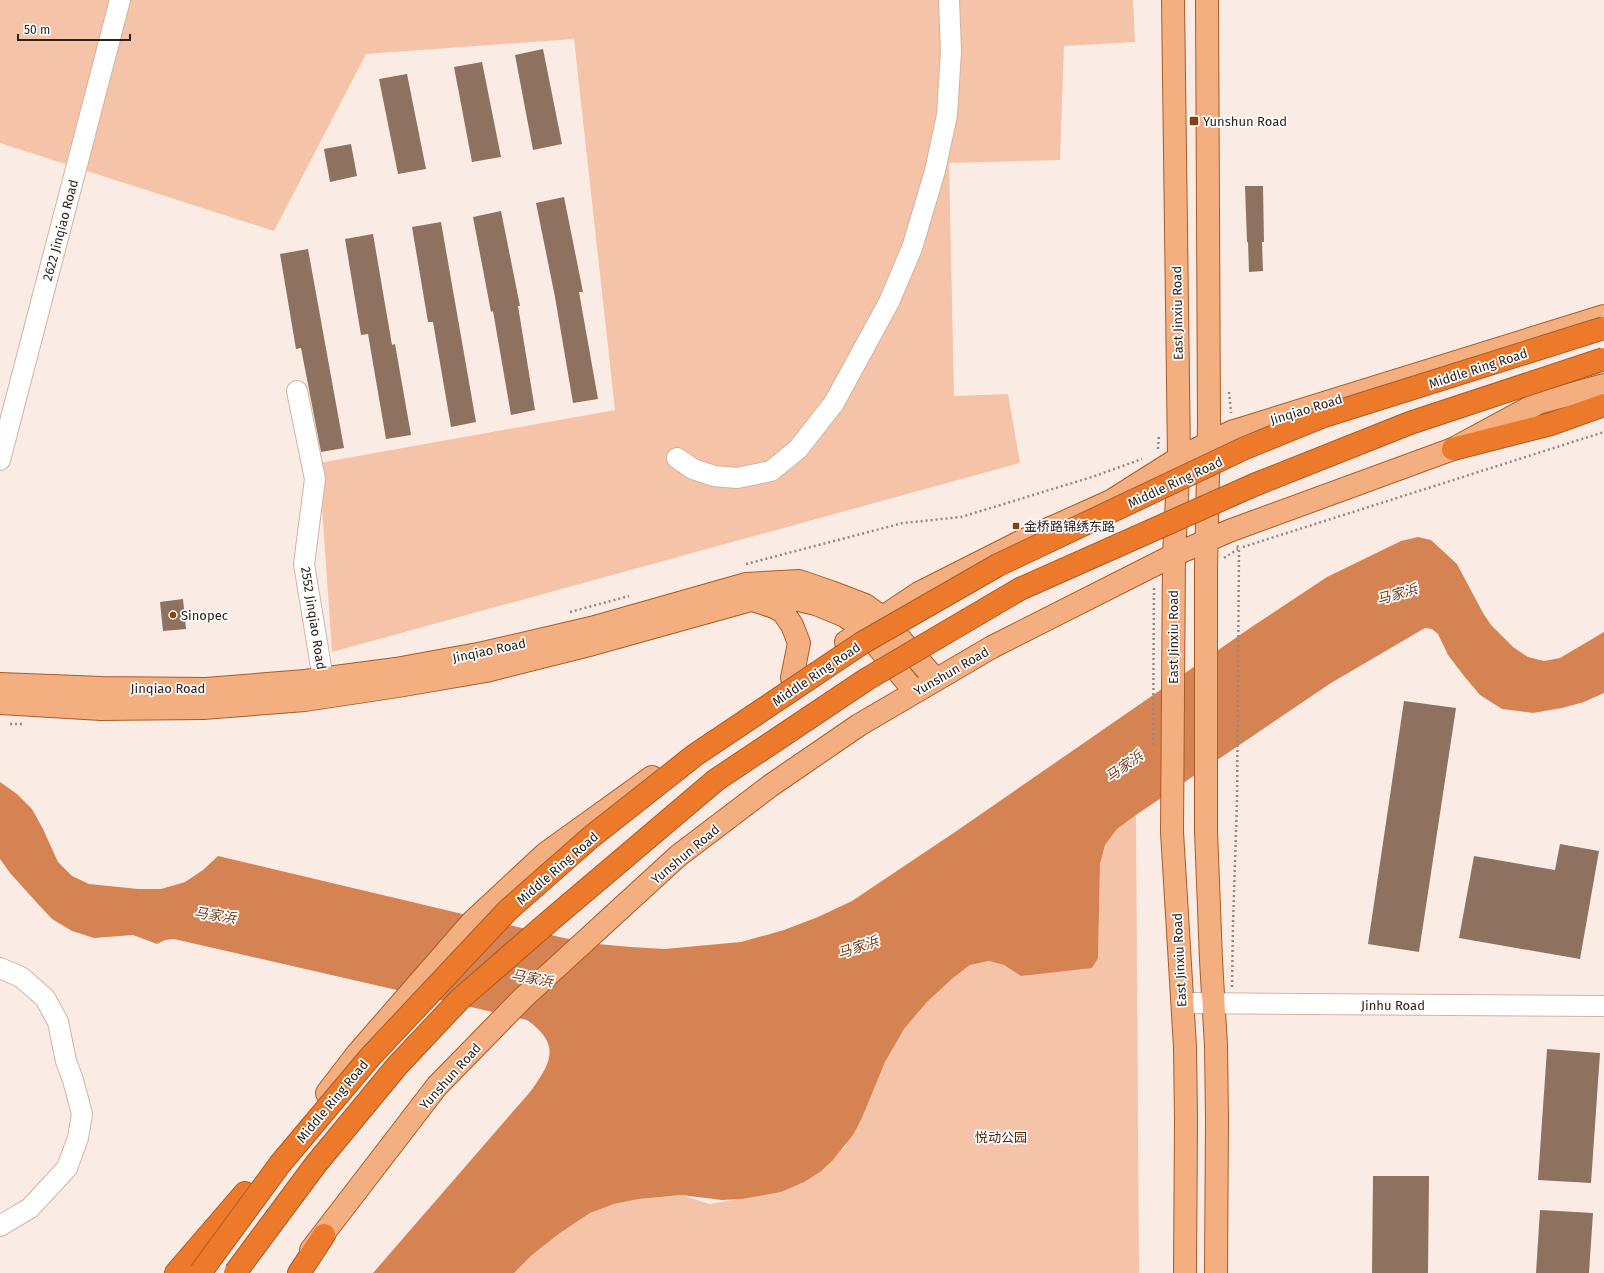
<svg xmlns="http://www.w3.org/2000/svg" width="1604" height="1273" font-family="'Fira Sans','Noto Sans SC',sans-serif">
<rect width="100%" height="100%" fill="#faece4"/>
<path fill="#f5c3a7" d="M 0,0 L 1133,0 L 1135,42 L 1064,46 L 1060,160 L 949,163 L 954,396 L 1008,394 L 1020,463 L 332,652 L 319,463 L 615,410 L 574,39 L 366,54 L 274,231 L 0,143 Z
M 1136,815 L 1139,1273 L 514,1273 L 532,1255 L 560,1233 L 590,1213 L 614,1204 L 639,1199 L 681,1195 L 710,1204 L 781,1192 L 843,1149 L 862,1118 L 885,1062 L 898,1039 L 904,1029 L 927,1002 L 953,978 L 970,965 L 989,961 L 1004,965 L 1021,976 L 1098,958 L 1100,864 L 1105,845 L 1117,829 Z"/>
<path fill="#d58353" d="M 1418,537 L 1431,540 L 1457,564 L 1483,613 L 1491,625 L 1513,647 L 1528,657 L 1544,661 L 1560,658 L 1604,632 L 1604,693 L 1584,702 L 1562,708 L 1533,713 L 1502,709 L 1480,695 L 1464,676 L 1448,655 L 1438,634 L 1432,629 L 1425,628 L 1331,683 L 1136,815 L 1117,829 L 1105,845 L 1100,864 L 1098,958 L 1092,968 L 1021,976 L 1004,965 L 989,961 L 970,965 L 953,978 L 927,1002 L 904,1029 L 885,1062 L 862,1118 L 853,1135 L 832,1161 L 820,1172 L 804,1182 L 781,1192 L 742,1199 L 722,1200 L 681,1195 L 639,1199 L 614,1204 L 590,1213 L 560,1233 L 532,1255 L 514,1273 L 373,1273 L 530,1092 C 551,1063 562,1045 527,1020 L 174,939 L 165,940 L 157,944 L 133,935 L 94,938 L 72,931 L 52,919 L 38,904 L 10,873 L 0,859 L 0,782 L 17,794 L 32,809 L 43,829 L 58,862 L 72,876 L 89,884 L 138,889 L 161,889 L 185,882 L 203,870 L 218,856 L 564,938 L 597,944 L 631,947 L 665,949 L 697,946 L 741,942 L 784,930 L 818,917 L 852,901 L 955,832 L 1253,626 L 1327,577 L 1401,541 Z"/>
<path fill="#8f7160" d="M 543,49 L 562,144 L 533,150 L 515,55 Z
M 482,62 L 501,157 L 472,162 L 454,67 Z
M 407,74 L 426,169 L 398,174 L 379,79 Z
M 351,144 L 357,176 L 330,182 L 324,149 Z
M 1245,186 L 1263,186 L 1264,242 L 1262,242 L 1263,271 L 1249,272 L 1248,242 L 1247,242 Z
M 564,197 L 583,292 L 579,292 L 598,399 L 573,403 L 555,297 L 536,203 Z
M 501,211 L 520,306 L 518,306 L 535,410 L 511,415 L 493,311 L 491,312 L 473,217 Z
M 441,222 L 476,422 L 451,427 L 433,322 L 428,322 L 412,227 Z
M 373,234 L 392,345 L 395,344 L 411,435 L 386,439 L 368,334 L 361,335 L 345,239 Z
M 308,249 L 344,448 L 321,452 L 301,348 L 296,349 L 280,254 Z
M 183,599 L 186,629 L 163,631 L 160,602 Z
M 1404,701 L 1456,708 L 1419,952 L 1368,944 Z
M 1560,844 L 1599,851 L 1580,959 L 1459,938 L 1474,856 L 1555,870 Z
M 1547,1049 L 1600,1053 L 1591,1183 L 1538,1180 Z
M 1373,1176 L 1429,1176 L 1428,1273 L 1372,1273 Z
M 1540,1210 L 1593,1213 L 1589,1273 L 1536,1273 Z"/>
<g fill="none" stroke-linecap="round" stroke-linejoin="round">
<defs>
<path id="minor" d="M 297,391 L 315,479 L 304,564 L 323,679
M 677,458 L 693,469 L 714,476 L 737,478 L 771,471 L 798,449 L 834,403 L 889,302 L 912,248 L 935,171 L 947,115 L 951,51 L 949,0
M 0,460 L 120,0
M 0,968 L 21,977 L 45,998 L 58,1022 L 66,1061 L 73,1080 L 82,1114 L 78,1138 L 67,1168 L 30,1208 L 0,1226
M 1182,1003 L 1604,1006"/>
<path id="major" d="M 1173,0 L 1179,458 L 1174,555 L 1172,832 L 1185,1047 L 1186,1119 L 1185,1273
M 1207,0 L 1209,424 L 1206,570 L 1206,831 L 1211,960 L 1216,1046 L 1217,1119 L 1216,1273
M 756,601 L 774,607 L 783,612 L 792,625 L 799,643 L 792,678
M 846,642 L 919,593 L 1024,540 L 1111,501 L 1179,458 L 1231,432 L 1604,316
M 0,684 L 102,688 L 206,689 L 305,681 L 396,669 L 483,653 L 591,628 L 746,584 L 799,581 L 831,592 L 865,605 L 879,615 L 936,680
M 0,703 L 101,709 L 203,708 L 305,700 L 398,686 L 486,671 L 593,644 L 751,600 L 786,597 L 816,604 L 845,616 L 864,630 L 915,692
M 327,1093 L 357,1054 L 472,922 L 545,854 L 652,777
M 311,1250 L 437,1086 L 523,998 L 678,856 L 770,786 L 859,725 L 992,647 L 1174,555 L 1229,531 L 1453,449 L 1538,403 L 1604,385"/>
<path id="highway" d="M 1453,449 L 1551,424 L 1604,405
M 176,1273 L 245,1193
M 299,1273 L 324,1235"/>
</defs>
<use href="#minor" stroke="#d4b2a0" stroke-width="22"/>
<use href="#major" stroke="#aa5b25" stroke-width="24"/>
<use href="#highway" stroke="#aa5b25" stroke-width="24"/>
<path stroke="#968981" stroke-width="2.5" stroke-dasharray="2 3" stroke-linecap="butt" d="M 1229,392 L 1231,413
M 1158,449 L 1159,434
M 1243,547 L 1604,432
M 1224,558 L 1238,549
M 746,564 L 903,523 L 961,517 L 1092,477 L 1142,459
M 570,612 L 629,596
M 10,724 L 25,724
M 1153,745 L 1154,586
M 1232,987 L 1233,924 L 1237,802 L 1239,548 L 1237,546"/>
<use href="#minor" stroke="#fff" stroke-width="20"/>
<use href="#major" stroke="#f4af80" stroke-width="22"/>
<use href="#highway" stroke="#ed7a2b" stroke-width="22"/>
<defs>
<path id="highway-bridge" d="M 200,1273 L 280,1164 L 370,1057 L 508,910 L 591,837 L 695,755 L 862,643 L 998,565 L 1245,448 L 1324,416 L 1604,328
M 235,1273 L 316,1164 L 397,1066 L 460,999 L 552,919 L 716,780 L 867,679 L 1020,589 L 1254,485 L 1410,423 L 1604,359"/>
</defs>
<use href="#highway-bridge" stroke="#aa5b25" stroke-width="24" stroke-linecap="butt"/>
<use href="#highway-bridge" stroke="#ed7a2b" stroke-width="22"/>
</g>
<g fill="#844112" stroke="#fdfdfd" stroke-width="1.5">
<rect x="1189" y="116" width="10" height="10" rx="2"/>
<rect x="1012" y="522" width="8" height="8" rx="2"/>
<circle cx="173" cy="615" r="4"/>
</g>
<g text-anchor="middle" stroke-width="3.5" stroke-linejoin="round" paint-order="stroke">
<g font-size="13" fill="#2f221b" stroke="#fdfdfd" text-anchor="start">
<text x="1203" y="126">Yunshun Road</text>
<text x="1024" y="531">金桥路锦绣东路</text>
<text x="181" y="620">Sinopec</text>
</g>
<g font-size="13" fill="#2f221b" stroke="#fdfdfd">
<text transform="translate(60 230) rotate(-75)" y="5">2622 Jinqiao Road</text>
<text transform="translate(1177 313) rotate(-91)" y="5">East Jinxiu Road</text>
<text transform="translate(1478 368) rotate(-18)" y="5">Middle Ring Road</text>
<text transform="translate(1306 409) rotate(-17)" y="5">Jinqiao Road</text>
<text transform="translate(1175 482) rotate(-25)" y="5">Middle Ring Road</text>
<text transform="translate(314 618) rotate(81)" y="5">2552 Jinqiao Road</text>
<text transform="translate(1173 637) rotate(-90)" y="5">East Jinxiu Road</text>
<text transform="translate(489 650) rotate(-12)" y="5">Jinqiao Road</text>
<text transform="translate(951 671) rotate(-30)" y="5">Yunshun Road</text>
<text transform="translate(816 674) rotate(-34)" y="5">Middle Ring Road</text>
<text x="168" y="693">Jinqiao Road</text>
<text transform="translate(685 854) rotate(-40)" y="5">Yunshun Road</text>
<text transform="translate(557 868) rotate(-41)" y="5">Middle Ring Road</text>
<text transform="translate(1179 960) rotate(-93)" y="5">East Jinxiu Road</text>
<text x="1393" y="1010">Jinhu Road</text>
<text transform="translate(450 1076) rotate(-48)" y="5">Yunshun Road</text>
<text transform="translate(332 1101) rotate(-50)" y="5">Middle Ring Road</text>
</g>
<g font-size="13" fill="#592500" stroke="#fdfdfd">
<text x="1001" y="1142">悦动公园</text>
</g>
<g font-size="14" font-style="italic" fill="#6f3915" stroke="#fdfdfd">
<text transform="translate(1397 594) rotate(-16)" y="5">马家浜</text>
<text transform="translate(1124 766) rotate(-35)" y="5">马家浜</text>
<text transform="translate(215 915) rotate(9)" y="5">马家浜</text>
<text transform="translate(858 947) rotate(-19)" y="5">马家浜</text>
<text transform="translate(532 978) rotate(11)" y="5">马家浜</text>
</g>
</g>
<path d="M18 34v6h112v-6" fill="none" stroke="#2f221b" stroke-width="2"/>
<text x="24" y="34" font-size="12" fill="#2f221b" stroke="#fdfdfd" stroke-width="3" paint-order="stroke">50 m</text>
</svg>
